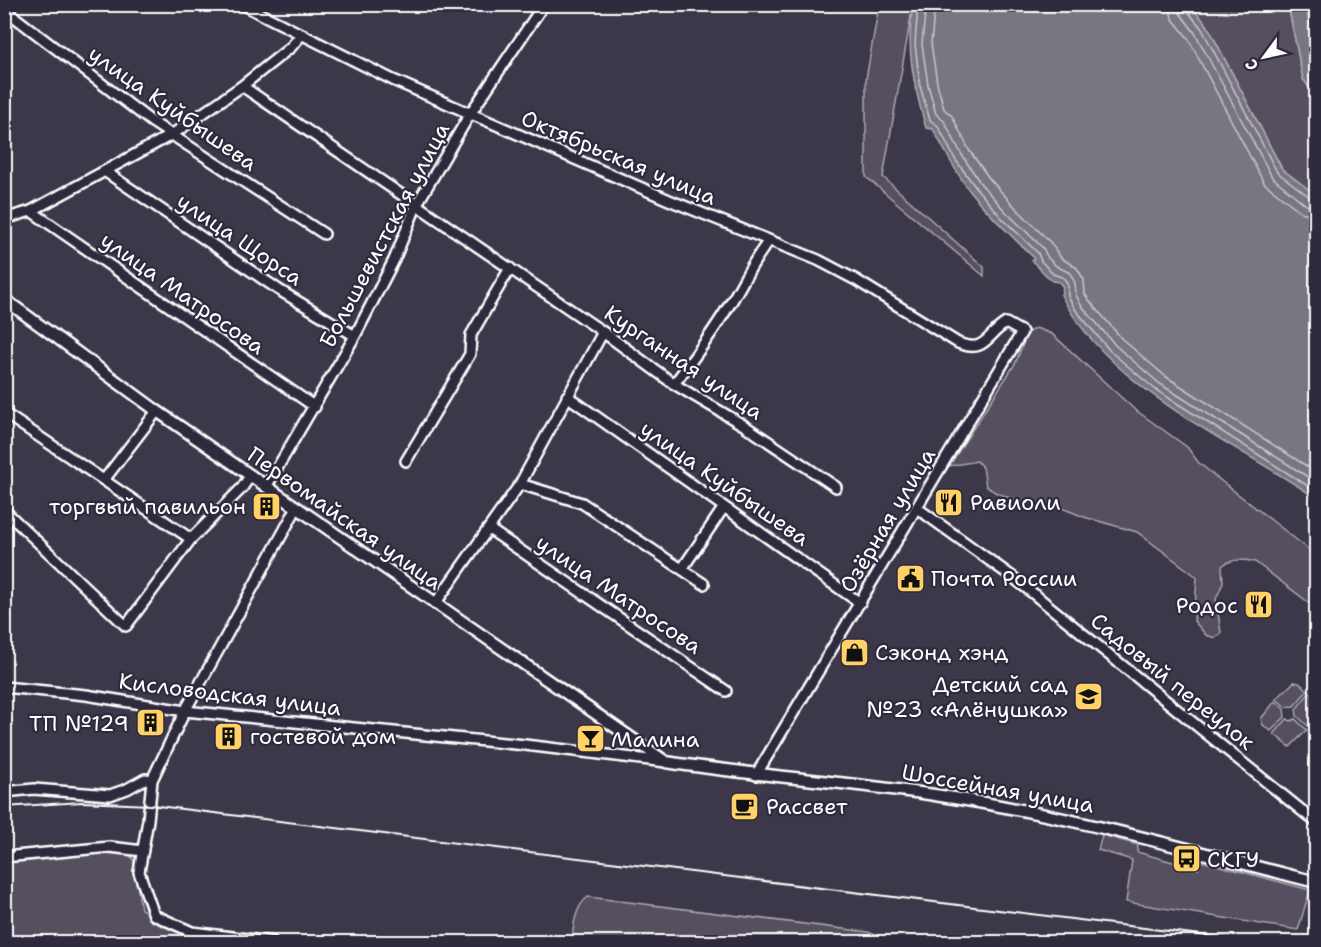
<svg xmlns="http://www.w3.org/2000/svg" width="1321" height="947" font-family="'Shantell Sans',sans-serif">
<rect width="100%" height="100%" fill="#3c3749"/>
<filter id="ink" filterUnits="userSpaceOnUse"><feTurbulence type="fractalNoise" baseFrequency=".0167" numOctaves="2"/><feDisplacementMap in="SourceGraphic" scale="12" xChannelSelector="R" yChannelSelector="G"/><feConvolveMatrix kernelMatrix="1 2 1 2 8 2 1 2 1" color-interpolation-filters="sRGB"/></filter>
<g filter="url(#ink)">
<path fill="#555060" stroke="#aaa8b0" stroke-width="1.5" d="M 879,5 L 913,5 L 883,177 L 984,267 L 984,276 L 866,177 L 866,79 Z
M 1190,5 L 1288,5 L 1303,79 L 1316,97 L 1316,195 L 1282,169 L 1207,25 Z
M 1305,5 L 1316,5 L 1316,36 L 1311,29 Z
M 1036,328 L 1052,334 L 1134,409 L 1187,447 L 1198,462 L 1211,473 L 1316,555 L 1316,608 L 1255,562 C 1243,559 1231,558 1222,566 L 1223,583 L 1216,599 L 1221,633 L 1215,638 L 1206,635 L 1194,621 L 1197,577 L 1137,532 L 1084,517 L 1057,506 L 1020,502 L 995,492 L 986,486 L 983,468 L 977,461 L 949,466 L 1015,364 L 1028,332 Z
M 1294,682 L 1299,683 L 1308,690 L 1294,706 L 1286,707 L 1276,699 Z
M 1310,692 L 1316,698 L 1316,718 L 1309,727 L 1297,716 L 1296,709 Z
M 1275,701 L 1284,709 L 1285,717 L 1271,731 L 1263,725 L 1261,719 Z
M 1287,719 L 1291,721 L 1295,719 L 1307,730 L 1290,747 L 1274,734 Z
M 1102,835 L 1138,845 L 1137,852 L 1198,869 L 1201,861 L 1310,890 L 1298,930 L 1126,902 L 1132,860 L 1098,850 Z
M 110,850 L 128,853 L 133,859 L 141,909 L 207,942 L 5,942 L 4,863 Z
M 588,897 L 868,932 L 892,942 L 572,942 C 573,927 575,906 588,897 Z"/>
<path fill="#797682" stroke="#afadb4" stroke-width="1.5" d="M 913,5 L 1190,5 L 1207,25 L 1282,169 L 1316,195 L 1316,498 C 1232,441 1109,389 1061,295 L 1063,287 L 1059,282 L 1052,281 L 1032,261 L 1034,258 C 1013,237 991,217 972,194 C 956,174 945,151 933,129 L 926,128 C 914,87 905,47 913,5 Z
M 1288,5 L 1305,5 L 1311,29 L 1314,68 L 1316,72 L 1316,97 L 1303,79 Z"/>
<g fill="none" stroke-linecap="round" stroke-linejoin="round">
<path stroke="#c9c8cd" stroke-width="1.5" d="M 918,4 L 915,44 L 920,86 L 930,120 L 938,126 L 955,159 L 976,188 L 1001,217 L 1038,253 L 1041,261 L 1053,274 L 1064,278 L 1068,286 L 1068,296 L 1075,309 L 1110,351 L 1156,390 L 1316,491
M 926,4 L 922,44 L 928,85 L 936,114 L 944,121 L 962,155 L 981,184 L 1006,212 L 1043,248 L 1048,258 L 1056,266 L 1070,273 L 1075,283 L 1076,295 L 1081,305 L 1116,346 L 1160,384 L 1316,482
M 935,4 L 931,43 L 937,83 L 944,109 L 952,116 L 969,150 L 989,178 L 1013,205 L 1050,242 L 1061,258 L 1077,268 L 1084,280 L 1085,294 L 1089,300 L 1122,339 L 1165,376 L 1316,472
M 1169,4 L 1172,18 L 1188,38 L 1264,183 L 1301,212 L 1316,216
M 1178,4 L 1180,13 L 1195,33 L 1272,177 L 1306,205 L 1316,207
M 1186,4 L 1187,10 L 1202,29 L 1277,172 L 1311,198 L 1316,200"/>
<defs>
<path id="minor" d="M 241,4 L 393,80 L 669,200 L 818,260 L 856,280 L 958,343 C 986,354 986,335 1006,323 L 1022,332 L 756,775
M 4,9 L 152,122 L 324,234
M 242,86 L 603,332 L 674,384 L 745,426 L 836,487
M 106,172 L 279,290 L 355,336
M 31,211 L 315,407
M 4,213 L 11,217 L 31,211 L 173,134 L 242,86 L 291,47 L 302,34
M 674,384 C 694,358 713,332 730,304 C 743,283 753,260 769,241
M 567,396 L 860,603
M 4,413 L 191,539
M 406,461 L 470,354 L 471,335 L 510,268
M 104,480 L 157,411
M 520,484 L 582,503 L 704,584
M 266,487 L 355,336 L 394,260 L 417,204 L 470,114 L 544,4
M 917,508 L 1014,578 L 1316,822
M 4,510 L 126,626 L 191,539 L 242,488 L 250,476
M 489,529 L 726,691
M 682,569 L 724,507
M 435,604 L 520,484 L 603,332
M 4,687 L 86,695 L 185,711 L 525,745 L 666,762
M 4,792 L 34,789 L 110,795 L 127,789 L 145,779 L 152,780
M 4,857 L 110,847 L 143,851
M 273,942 L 192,932 L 154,915 L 139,872 L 148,820 L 152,780 L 185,711 L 296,509"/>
<path id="major" d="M 4,299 L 157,411 L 666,762 C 758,776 850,782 941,796 C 1069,815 1192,851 1316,882"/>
</defs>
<use href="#minor" stroke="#fff" stroke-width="14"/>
<use href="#major" stroke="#fff" stroke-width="15"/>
<use href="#minor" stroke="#2f2a3d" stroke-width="9"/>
<use href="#major" stroke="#2f2a3d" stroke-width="10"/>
<path stroke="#fff" stroke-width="2" d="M 4,807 L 82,802 L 150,805 L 1257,942"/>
</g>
</g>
<defs>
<symbol id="restaurant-square" viewBox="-11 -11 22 22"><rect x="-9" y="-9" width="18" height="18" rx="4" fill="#ffd166" stroke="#2f2a3d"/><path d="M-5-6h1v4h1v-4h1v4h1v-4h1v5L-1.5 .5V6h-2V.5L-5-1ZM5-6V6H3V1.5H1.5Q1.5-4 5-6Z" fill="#111"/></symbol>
<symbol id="building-square" viewBox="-11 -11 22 22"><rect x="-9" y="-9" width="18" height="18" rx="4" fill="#ffd166" stroke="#2f2a3d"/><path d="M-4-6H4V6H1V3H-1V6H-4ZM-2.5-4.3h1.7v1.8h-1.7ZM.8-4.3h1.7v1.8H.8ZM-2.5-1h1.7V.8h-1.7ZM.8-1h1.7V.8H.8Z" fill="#111"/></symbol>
<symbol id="civic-square" viewBox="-11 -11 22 22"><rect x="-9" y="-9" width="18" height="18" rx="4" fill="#ffd166" stroke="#2f2a3d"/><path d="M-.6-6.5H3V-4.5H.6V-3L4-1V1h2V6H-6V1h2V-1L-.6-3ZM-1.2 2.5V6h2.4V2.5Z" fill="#111"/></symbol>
<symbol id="shop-square" viewBox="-11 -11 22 22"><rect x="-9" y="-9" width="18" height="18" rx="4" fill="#ffd166" stroke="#2f2a3d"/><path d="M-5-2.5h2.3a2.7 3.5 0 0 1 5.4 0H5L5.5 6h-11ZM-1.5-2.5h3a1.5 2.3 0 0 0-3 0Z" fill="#111"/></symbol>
<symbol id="school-square" viewBox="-11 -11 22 22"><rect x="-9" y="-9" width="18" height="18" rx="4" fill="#ffd166" stroke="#2f2a3d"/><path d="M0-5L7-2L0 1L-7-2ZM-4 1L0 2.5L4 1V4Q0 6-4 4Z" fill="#111"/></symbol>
<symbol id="bar-square" viewBox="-11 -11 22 22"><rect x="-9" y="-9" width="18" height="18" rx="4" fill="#ffd166" stroke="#2f2a3d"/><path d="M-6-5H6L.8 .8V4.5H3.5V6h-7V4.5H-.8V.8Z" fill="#111"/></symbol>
<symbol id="cafe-square" viewBox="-11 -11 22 22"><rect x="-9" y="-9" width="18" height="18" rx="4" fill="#ffd166" stroke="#2f2a3d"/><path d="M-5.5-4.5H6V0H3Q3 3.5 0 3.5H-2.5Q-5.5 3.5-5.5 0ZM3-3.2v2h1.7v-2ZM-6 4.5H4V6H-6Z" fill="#111"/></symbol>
<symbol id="bus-square" viewBox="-11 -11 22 22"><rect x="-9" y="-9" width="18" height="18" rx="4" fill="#ffd166" stroke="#2f2a3d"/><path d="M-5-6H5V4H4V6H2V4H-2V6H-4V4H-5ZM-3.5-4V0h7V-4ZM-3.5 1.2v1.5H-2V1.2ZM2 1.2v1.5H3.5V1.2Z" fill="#111"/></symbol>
</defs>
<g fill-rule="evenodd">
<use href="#restaurant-square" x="932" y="486" width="33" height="33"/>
<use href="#building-square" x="250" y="490" width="33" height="33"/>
<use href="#civic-square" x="894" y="562" width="33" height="33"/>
<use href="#restaurant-square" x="1242" y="588" width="33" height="33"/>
<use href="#shop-square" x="838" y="636" width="33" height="33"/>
<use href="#school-square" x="1072" y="680" width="33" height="33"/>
<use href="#building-square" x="134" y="706" width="33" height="33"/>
<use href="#building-square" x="212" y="720" width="33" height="33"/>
<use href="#bar-square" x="574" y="722" width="33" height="33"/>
<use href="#cafe-square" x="728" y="790" width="33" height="33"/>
<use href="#bus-square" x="1170" y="842" width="33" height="33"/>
</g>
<g text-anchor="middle" stroke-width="4.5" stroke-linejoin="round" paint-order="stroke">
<g font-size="22" fill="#fff" stroke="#2f2a3d">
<text transform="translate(173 108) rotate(35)" y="8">улица Куйбышева</text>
<text transform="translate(619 157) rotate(23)" y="8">Октябрьская улица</text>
<text transform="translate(384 235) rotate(-62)" y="8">Большевистская улица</text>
<text transform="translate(240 239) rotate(34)" y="8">улица Щорса</text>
<text transform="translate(183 293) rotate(35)" y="8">улица Матросова</text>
<text transform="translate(684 362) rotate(34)" y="8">Курганная улица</text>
<text transform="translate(725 483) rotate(35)" y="8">улица Куйбышева</text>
<text transform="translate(345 518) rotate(35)" y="8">Первомайская улица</text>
<text transform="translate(887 520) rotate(-59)" y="8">Озёрная улица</text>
<text transform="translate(619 594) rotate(34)" y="8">улица Матросова</text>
<text transform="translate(1173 681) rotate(39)" y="8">Садовый переулок</text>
<text transform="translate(230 694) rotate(7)" y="8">Кисловодская улица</text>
<text transform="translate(998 788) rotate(10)" y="8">Шоссейная улица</text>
</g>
<g font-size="22" fill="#fff" stroke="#2f2a3d" text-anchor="start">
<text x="970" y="510">Равиоли</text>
<text x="246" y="514" text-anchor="end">торгвый павильон</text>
<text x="931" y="586">Почта России</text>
<text x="1238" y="613" text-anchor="end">Родос</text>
<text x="875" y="660">Сэконд хэнд</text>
<text x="1068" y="692" text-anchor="end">Детский сад<tspan x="1068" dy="25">№23 «Алёнушка»</tspan></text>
<text x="129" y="731" text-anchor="end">ТП №129</text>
<text x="250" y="744">гостевой дом</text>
<text x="611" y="747">Малина</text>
<text x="766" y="814">Рассвет</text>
<text x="1207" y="867">СКГУ</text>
</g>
</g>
<rect width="1321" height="947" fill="none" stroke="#2f2a3d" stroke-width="24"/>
<rect x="12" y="12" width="1297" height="923" fill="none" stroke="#fff" stroke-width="2" filter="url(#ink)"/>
<g transform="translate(1264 57) rotate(237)" stroke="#2f2a3d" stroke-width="4.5" paint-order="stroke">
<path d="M0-4.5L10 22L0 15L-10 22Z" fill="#ffffff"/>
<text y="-9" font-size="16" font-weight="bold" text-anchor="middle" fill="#ffffff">С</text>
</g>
</svg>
